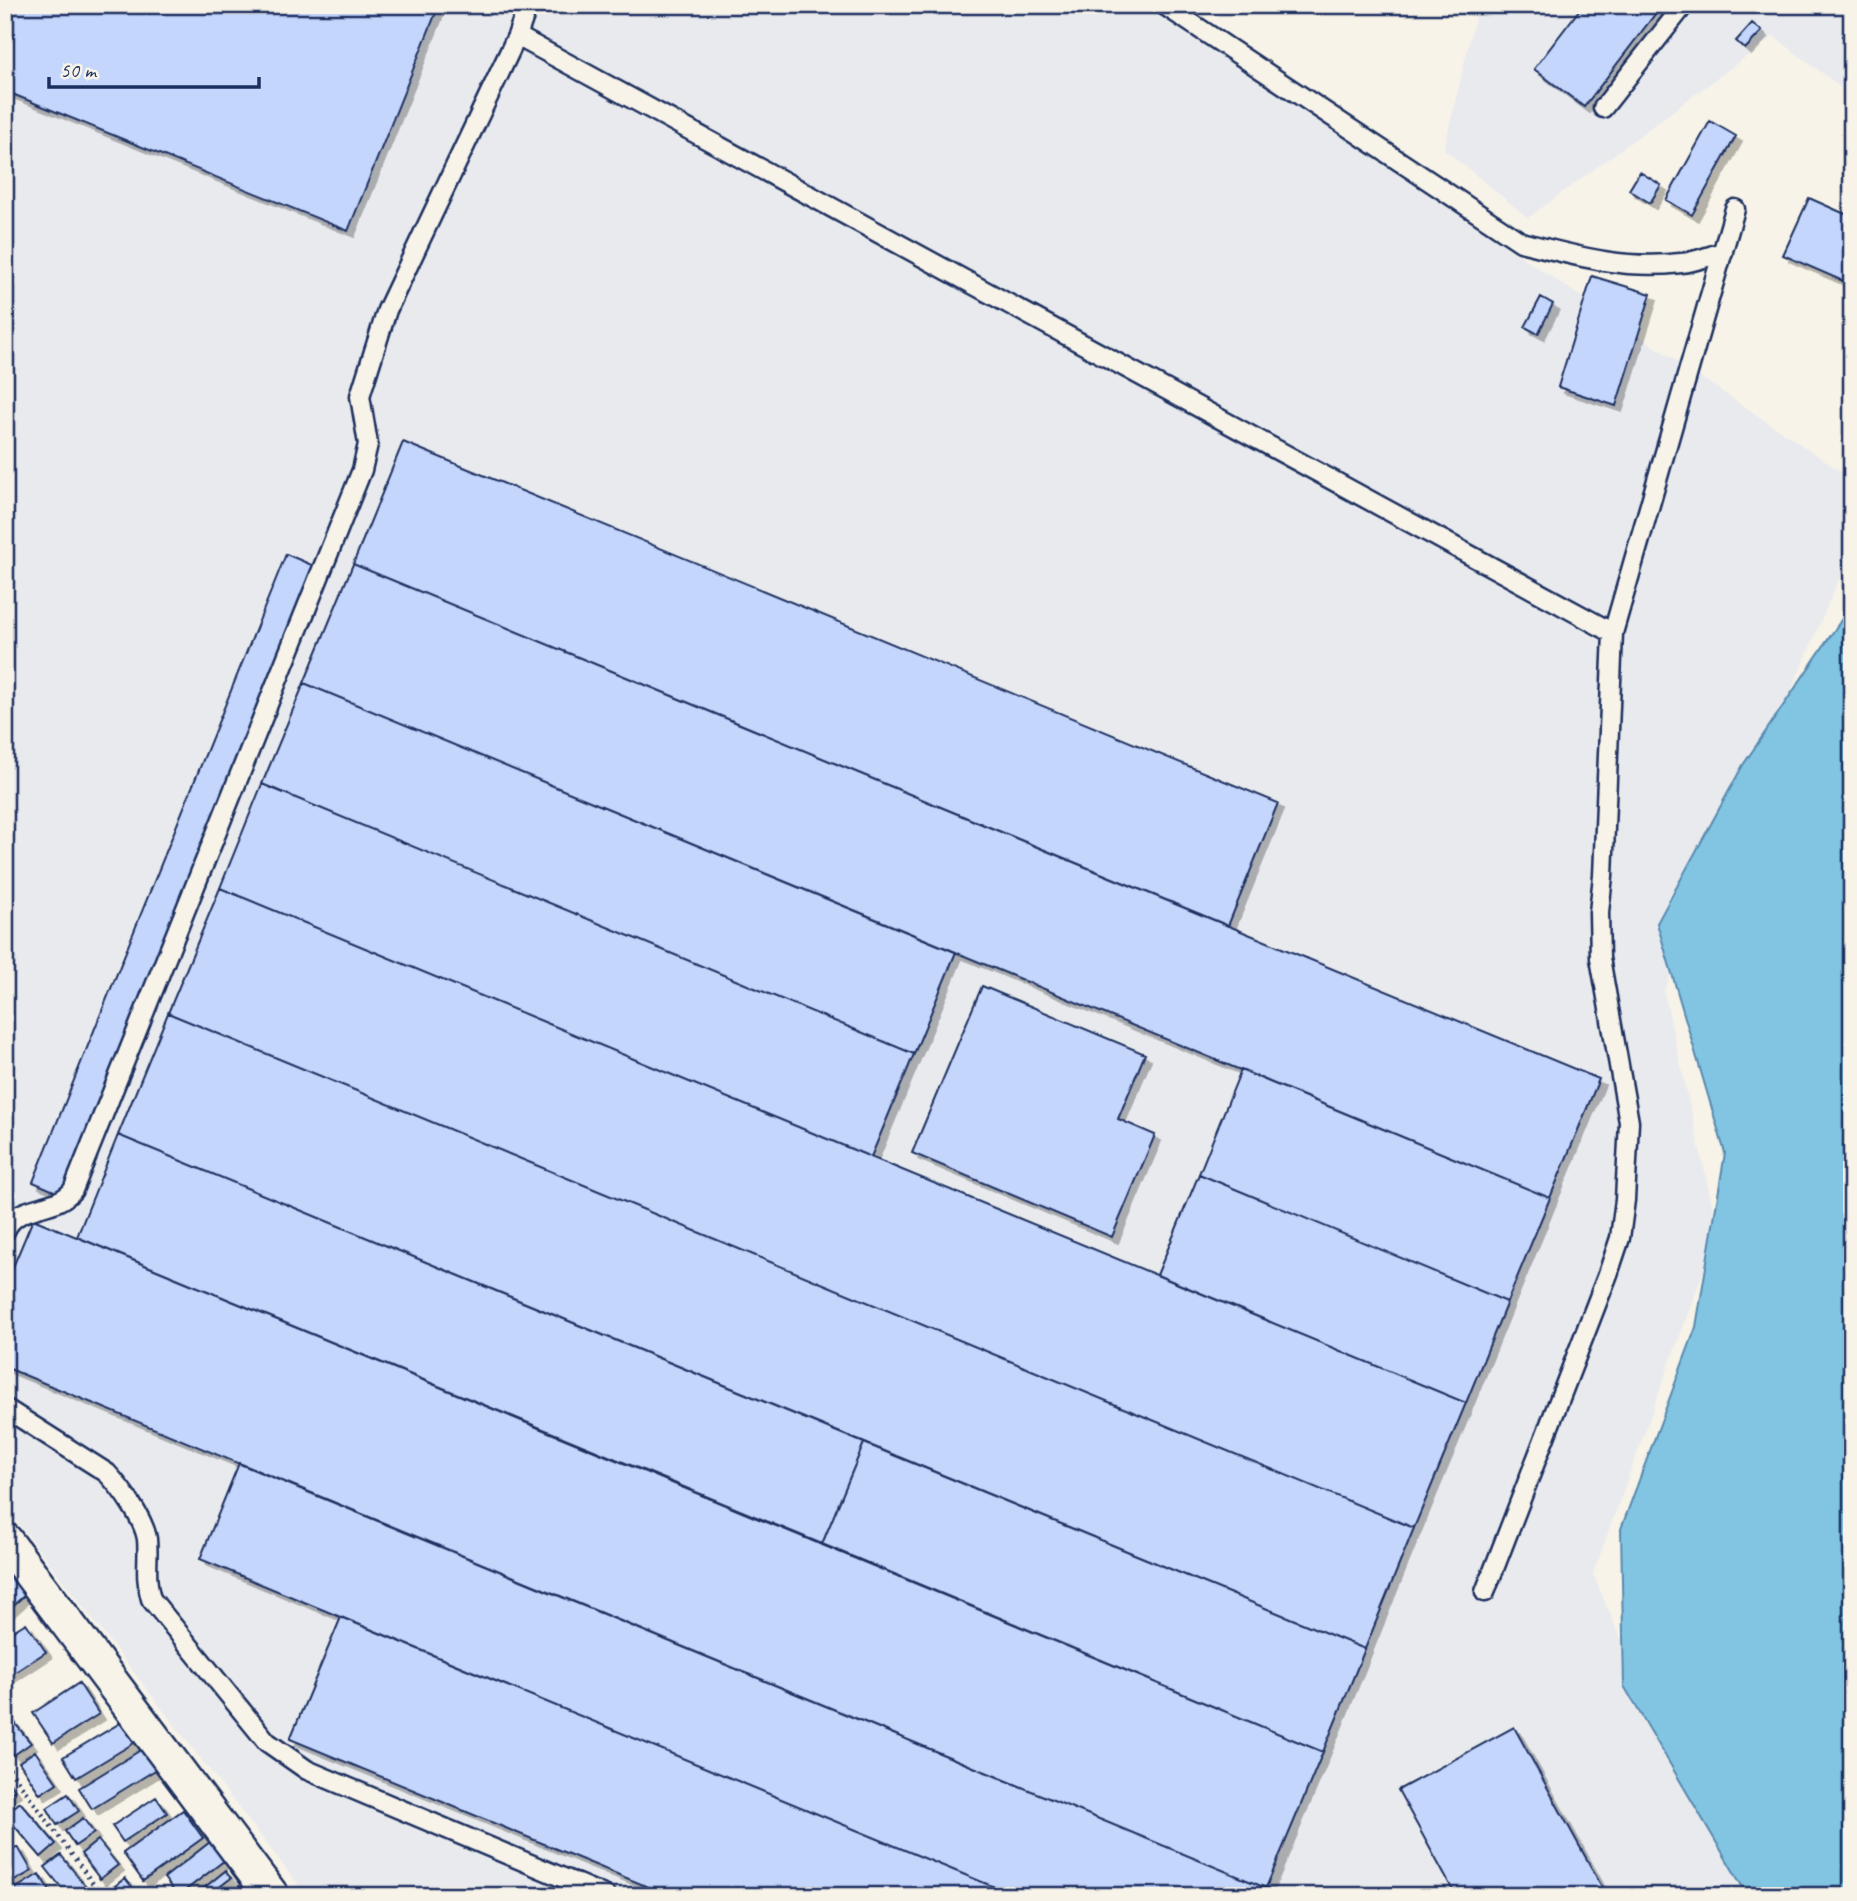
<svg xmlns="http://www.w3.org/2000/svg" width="1857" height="1901" font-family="Caveat,sans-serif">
<defs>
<filter id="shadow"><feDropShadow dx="6" dy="6" stdDeviation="0" flood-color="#0004"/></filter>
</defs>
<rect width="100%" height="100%" fill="#f7f3e8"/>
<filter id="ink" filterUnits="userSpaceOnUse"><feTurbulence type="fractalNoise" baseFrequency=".0143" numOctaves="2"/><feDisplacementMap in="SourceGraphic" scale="14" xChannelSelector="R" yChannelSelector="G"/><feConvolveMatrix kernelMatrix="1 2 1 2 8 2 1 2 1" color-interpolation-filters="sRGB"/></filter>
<g filter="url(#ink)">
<path fill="#e8eaee" d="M 5,5 L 1147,5 L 1852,479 L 1852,548 L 1664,991 L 1718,1231 L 1593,1574 L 1666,1745 L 1753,1896 L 307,1896 L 5,1506 L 5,1105 L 17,1073 L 5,1035 Z
M 1478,5 L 1852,5 L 1852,96 L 1774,36 L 1528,218 L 1444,149 Z"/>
<path fill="#82c5e3" stroke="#5989ae" stroke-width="2" d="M 1852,604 L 1852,1896 L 1748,1896 L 1624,1686 L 1621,1529 L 1696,1327 L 1725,1153 L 1657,923 L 1743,765 Z"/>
<path fill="#c5d6fc" stroke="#1b2f5e" stroke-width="2" filter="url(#shadow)" d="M 5,5 L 439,5 L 348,231 L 5,91 Z
M 1583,5 L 1662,5 L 1584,107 L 1534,69 Z
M 1852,22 L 1852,42 L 1842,36 Z
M 1752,23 L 1762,31 L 1745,49 L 1736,41 Z
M 1710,121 L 1736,136 L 1692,215 L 1666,200 Z
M 1640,172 L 1661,185 L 1650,203 L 1629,190 Z
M 1809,198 L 1852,217 L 1852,285 L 1783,255 Z
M 1592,276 L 1651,294 L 1616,406 L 1558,387 Z
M 1541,297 L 1553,304 L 1538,334 L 1525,327 Z
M 403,442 L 1278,803 L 1228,926 L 353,564 Z
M 286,554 L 314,566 L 61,1194 L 33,1182 Z
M 353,564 L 1599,1079 L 1550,1198 L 304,683 Z
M 304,683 L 956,952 L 914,1054 L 262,784 Z
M 262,784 L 914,1054 L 871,1157 L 220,888 Z
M 220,888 L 1466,1403 L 1414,1528 L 168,1013 Z
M 982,986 L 1145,1054 L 1118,1119 L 1155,1135 L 1112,1237 L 912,1153 Z
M 168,1013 L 1414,1528 L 1365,1649 L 118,1135 Z
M 1241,1070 L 1550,1198 L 1507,1302 L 1199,1174 Z
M 118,1135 L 864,1443 L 822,1544 L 77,1237 Z
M 1199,1174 L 1507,1302 L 1466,1403 L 1157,1275 Z
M 33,1219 L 1323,1752 L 1266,1888 L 5,1367 L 5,1286 Z
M 864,1443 L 1365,1649 L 1323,1752 L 822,1544 Z
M 239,1463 L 1266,1888 L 1263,1896 L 1016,1896 L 200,1559 Z
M 8,1573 L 27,1593 L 5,1613 L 5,1576 Z
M 341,1617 L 1016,1896 L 670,1896 L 290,1739 Z
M 26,1623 L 46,1652 L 6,1678 L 5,1636 Z
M 79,1683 L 99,1714 L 53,1743 L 33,1713 Z
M 5,1711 L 31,1743 L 14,1755 L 5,1744 Z
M 122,1722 L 134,1743 L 76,1778 L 63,1757 Z
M 1514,1727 L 1607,1896 L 1456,1896 L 1398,1790 Z
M 144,1748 L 157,1769 L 92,1809 L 79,1788 Z
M 35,1751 L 57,1783 L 40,1794 L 19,1762 Z
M 5,1777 L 15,1790 L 5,1797 Z
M 68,1794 L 79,1811 L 57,1825 L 47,1808 Z
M 156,1797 L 167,1813 L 123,1842 L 112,1826 Z
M 20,1802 L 56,1844 L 41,1857 L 5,1815 Z
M 183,1810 L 203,1838 L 143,1881 L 123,1853 Z
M 83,1818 L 94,1833 L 75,1846 L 65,1831 Z
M 98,1840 L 118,1865 L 100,1879 L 81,1854 Z
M 210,1842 L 225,1860 L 178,1896 L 164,1878 Z
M 18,1847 L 32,1871 L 5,1886 L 5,1855 Z
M 61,1855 L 90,1892 L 85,1896 L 68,1896 L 45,1867 Z
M 225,1871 L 231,1878 L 208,1896 L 194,1896 Z
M 39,1874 L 53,1896 L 5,1896 L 5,1895 Z
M 125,1878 L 139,1896 L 113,1896 L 109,1891 Z
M 239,1886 L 246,1896 L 225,1896 Z"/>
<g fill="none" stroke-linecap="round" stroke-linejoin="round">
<defs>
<path id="service" d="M 1164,5 L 1521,242 C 1576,256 1623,270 1681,263 C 1695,262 1709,256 1723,252
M 517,36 L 1613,633
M 1603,108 L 1684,5
M 5,1231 C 17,1202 55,1213 73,1190 L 362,470 L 368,444 L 360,396 L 387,310 L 517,36 L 528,5
M 5,1408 L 107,1473 C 121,1488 144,1519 147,1539 C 149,1560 144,1576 151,1599 L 267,1742 L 307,1770 L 606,1896
M 1485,1592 L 1608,1274 L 1620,1238 L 1625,1200 L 1629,1122 L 1600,958 L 1599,912 L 1603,876 L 1613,633 L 1735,209"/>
<path id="minor" d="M 5,1540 L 272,1896"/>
</defs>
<use href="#service" stroke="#1b2f5e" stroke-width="23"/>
<use href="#minor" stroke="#1b2f5e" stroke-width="38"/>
<path stroke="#1b2f5e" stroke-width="4.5" stroke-dasharray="2 5" stroke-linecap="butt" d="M 5,1763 L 102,1896"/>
<use href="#service" stroke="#f7f3e8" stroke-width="18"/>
<use href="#minor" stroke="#f7f3e8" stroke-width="33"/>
</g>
</g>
<rect width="1857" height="1901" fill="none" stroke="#f7f3e8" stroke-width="28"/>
<rect x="14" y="14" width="1829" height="1873" fill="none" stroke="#1b2f5e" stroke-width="2.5" filter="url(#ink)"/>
<path d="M49 77v10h210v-10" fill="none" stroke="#1b2f5e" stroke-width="3.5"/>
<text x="60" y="77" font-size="21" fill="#1b2f5e" stroke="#f7f3e8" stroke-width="5" paint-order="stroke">50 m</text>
</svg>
